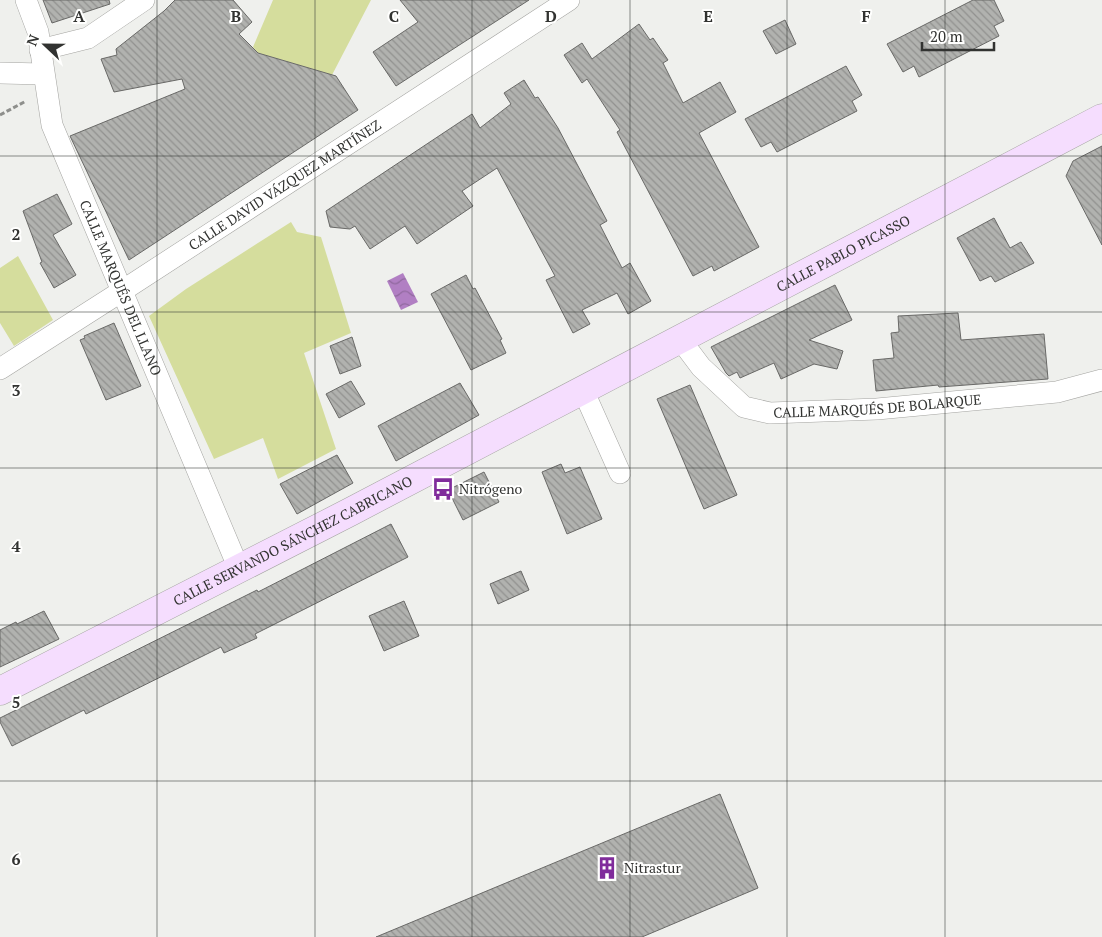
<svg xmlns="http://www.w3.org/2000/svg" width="1102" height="937" font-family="'PT Serif',serif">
<defs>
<pattern id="water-waves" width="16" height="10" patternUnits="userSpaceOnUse" patternTransform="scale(1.25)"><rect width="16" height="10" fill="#b17fc3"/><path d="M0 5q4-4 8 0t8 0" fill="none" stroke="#91699f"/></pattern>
<pattern id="building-back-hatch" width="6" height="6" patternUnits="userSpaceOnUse" patternTransform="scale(1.25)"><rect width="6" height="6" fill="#b1b2af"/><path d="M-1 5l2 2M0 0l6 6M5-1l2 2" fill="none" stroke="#91918f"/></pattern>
</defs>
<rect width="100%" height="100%" fill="#eff0ed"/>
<path fill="#d5dd9d" d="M 273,0 L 371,0 L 332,75 L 258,53 L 253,47 Z
M 291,222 L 297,232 L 321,237 L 351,333 L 304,353 L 336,449 L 278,479 L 263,438 L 214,459 L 149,316 L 186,289 Z
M 18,256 L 53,320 L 14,346 L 0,323 L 0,268 Z"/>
<path fill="url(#water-waves)" d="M 403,273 L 418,302 L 401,310 L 387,281 Z"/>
<path fill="url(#building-back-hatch)" stroke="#696967" d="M 43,0 L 109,0 L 110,4 L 52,23 Z
M 175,0 L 233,0 L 252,22 L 239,34 L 258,53 L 336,76 L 358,110 L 129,260 L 70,136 L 185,89 L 182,79 L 114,92 L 101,59 L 117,55 L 116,49 L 164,11 Z
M 400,0 L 529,0 L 396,86 L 373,52 L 418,22 Z
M 973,0 L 994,0 L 1004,21 L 994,26 L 999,36 L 919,77 L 914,66 L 903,72 L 887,44 Z
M 785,20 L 796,44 L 776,54 L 763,31 Z
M 639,24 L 650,40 L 653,38 L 668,60 L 663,63 L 683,103 L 720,82 L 736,112 L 699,133 L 759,247 L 714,271 L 712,266 L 693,276 L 617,132 L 620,130 L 587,79 L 582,83 L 564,55 L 582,43 L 592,59 Z
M 846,66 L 862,95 L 852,101 L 857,111 L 777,152 L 771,142 L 761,147 L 745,119 Z
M 524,80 L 535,98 L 538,97 L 558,128 L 607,221 L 600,225 L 622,268 L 630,263 L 651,301 L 628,314 L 617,293 L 582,310 L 590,324 L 573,333 L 546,280 L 555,276 L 497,168 L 462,191 L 473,206 L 417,244 L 405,226 L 370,249 L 355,226 L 350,229 L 330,227 L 326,211 L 472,114 L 480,128 L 511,104 L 504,93 Z
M 1102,146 L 1102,245 L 1066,176 L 1073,161 Z
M 57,194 L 72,224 L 53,235 L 76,275 L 54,288 L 40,263 L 42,262 L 23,211 Z
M 994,218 L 1010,248 L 1021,242 L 1034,263 L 995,282 L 991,276 L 980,281 L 957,238 Z
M 466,275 L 473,289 L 475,288 L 502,339 L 500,340 L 506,353 L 471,370 L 431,294 Z
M 835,285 L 852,320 L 809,340 L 843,351 L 837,369 L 814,364 L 781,379 L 774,363 L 740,378 L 737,372 L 729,376 L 726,373 L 711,347 Z
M 958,313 L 961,340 L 1044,334 L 1048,379 L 939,387 L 938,385 L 876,391 L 873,360 L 894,358 L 891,333 L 899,332 L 898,316 Z
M 114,323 L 141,386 L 106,400 L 80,340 L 85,338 L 84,336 Z
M 352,337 L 361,366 L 340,374 L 330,346 Z
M 351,381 L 365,404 L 339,418 L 326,394 Z
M 460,383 L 479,415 L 396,461 L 378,426 Z
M 690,385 L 737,495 L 704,509 L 657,399 Z
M 337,455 L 353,483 L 297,514 L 280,484 Z
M 561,464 L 565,473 L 580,467 L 602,519 L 567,534 L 542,472 Z
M 484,472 L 499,502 L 463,520 L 448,490 Z
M 391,524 L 408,557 L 255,634 L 257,638 L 224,653 L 221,647 L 86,714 L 84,710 L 12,746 L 0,722 L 0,718 L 257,590 L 258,592 Z
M 521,571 L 529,590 L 498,604 L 490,584 Z
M 404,601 L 419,636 L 384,651 L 369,616 Z
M 44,611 L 59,639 L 0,667 L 0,630 L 16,622 L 17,624 Z
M 720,794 L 758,888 L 642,937 L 376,937 Z"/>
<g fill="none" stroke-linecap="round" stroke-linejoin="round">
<defs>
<g id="street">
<path id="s1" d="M 26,0 L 38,32 L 52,125 L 239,569"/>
<path d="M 40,50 L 88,38 L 144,0"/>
<path d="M 0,73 L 43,74"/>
<path id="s2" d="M 680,339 L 701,367 L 744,407 L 770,413 L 877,409 L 1057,392 L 1102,380"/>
<path id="s3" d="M 0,369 L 122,291 L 569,0"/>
<path d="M 583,390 L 620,473"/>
</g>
<g id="secondary">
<path id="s4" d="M 0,691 L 350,512 L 1102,118"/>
</g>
</defs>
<use href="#street" stroke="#a4a4a1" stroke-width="22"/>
<use href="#secondary" stroke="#a4a4a1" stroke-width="29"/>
<path stroke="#8e8f8c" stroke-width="3" stroke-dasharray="5 2.5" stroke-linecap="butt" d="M 0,115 L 26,101"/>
<use href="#street" stroke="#fff" stroke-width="21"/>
<use href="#secondary" stroke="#f5ddfe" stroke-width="28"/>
</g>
<path fill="none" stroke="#323331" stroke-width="1" stroke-opacity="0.55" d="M 157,0 L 157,937M 315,0 L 315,937M 472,0 L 472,937M 630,0 L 630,937M 787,0 L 787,937M 945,0 L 945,937M 0,156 L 1102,156M 0,312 L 1102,312M 0,468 L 1102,468M 0,625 L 1102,625M 0,781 L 1102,781"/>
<defs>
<symbol id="bus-bare" viewBox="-9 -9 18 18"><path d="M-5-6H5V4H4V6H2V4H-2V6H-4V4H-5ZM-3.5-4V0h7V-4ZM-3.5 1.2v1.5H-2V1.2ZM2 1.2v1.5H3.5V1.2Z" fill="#802c9b" stroke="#fffffe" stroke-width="2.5" paint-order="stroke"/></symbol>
<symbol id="building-bare" viewBox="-9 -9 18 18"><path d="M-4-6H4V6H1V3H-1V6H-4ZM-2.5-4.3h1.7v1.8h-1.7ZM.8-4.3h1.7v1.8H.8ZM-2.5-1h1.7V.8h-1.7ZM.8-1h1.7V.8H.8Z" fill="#802c9b" stroke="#fffffe" stroke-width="2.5" paint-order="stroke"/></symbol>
</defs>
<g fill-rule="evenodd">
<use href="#bus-bare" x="427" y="473" width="32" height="32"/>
<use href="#building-bare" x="591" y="852" width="32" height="32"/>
</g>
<g text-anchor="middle" stroke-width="4" stroke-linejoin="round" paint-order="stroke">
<g font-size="14" fill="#323331" stroke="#fffffe">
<text dy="5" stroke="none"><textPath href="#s3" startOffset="339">CALLE DAVID VÁZQUEZ MARTÍNEZ</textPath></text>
<text dy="5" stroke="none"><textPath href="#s4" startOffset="950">CALLE PABLO PICASSO</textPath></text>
<text dy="5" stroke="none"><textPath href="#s1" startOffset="305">CALLE MARQUÉS DEL LLANO</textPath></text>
<text dy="5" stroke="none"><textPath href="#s2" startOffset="228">CALLE MARQUÉS DE BOLARQUE</textPath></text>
<text dy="5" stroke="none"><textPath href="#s4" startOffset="329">CALLE SERVANDO SÁNCHEZ CABRICANO</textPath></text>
</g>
<g font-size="14" fill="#323331" stroke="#fffffe" text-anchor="start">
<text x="459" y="494">Nitrógeno</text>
<text x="624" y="873">Nitrastur</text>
</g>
</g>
<g font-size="16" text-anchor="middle" font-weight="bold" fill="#323331" stroke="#fffffe" stroke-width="4" stroke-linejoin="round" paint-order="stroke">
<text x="79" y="22">A</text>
<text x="236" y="22">B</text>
<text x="394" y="22">C</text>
<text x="551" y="22">D</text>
<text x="708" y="22">E</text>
<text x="866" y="22">F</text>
<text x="16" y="240">2</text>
<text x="16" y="396">3</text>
<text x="16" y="552">4</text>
<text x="16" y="708">5</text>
<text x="16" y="865">6</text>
</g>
<g transform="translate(45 45) rotate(292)" stroke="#fffffe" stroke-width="4" paint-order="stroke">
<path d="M0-4L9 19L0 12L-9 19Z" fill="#323331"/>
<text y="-8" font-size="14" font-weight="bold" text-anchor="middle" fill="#323331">N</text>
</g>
<path d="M922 42v8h72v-8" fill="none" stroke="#323331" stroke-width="2.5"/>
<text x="930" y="42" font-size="15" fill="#323331" stroke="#fffffe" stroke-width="4" paint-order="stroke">20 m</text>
</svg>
